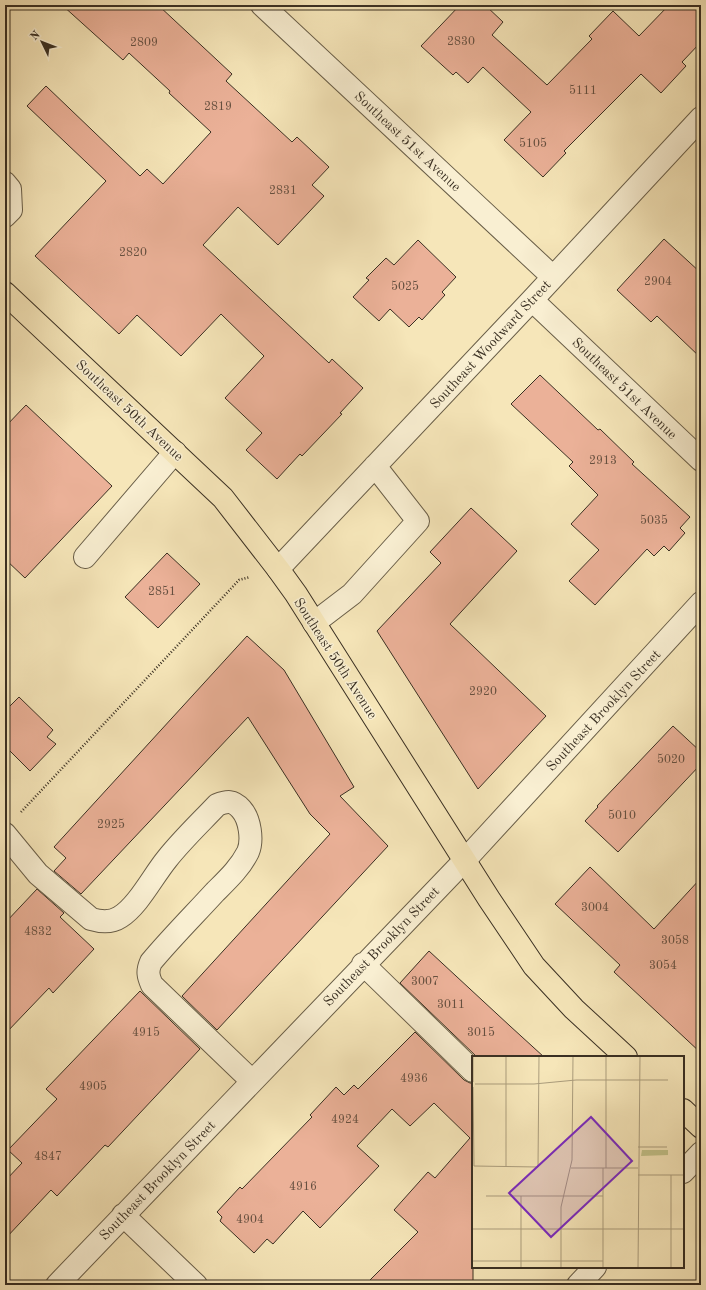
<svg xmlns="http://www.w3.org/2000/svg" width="706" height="1290" font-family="'Old Standard TT',serif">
<rect width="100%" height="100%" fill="#f6e6b9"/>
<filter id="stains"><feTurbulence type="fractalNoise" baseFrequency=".005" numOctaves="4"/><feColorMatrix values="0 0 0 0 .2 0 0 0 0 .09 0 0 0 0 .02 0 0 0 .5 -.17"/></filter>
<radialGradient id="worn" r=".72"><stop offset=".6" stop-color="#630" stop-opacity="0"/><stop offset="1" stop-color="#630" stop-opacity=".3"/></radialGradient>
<path fill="#ebb198" stroke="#3a3023" d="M 62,5 L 158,5 L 232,74 L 226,81 L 292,142 L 297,137 L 329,167 L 312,185 L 324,196 L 278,245 L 238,207 L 203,245 L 329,363 L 332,359 L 363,388 L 340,413 L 342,414 L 302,456 L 300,454 L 277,479 L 246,450 L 262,433 L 225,398 L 264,356 L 221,314 L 181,356 L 137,315 L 119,334 L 35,256 L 106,181 L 27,106 L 46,86 L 140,176 L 147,169 L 163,184 L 211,132 L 169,93 L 170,91 L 129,53 L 123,60 Z
M 460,5 L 485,5 L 503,22 L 492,35 L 547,85 L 592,39 L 589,36 L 613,11 L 639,36 L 669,5 L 701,5 L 701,42 L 682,62 L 686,66 L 661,93 L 641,74 L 564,151 L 566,153 L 543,177 L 504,140 L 531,112 L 483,67 L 468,83 L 456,72 L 453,75 L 421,46 Z
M 664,239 L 701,273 L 701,358 L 657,316 L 651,322 L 617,290 Z
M 418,240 L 456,277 L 442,292 L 445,295 L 422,320 L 419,317 L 409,327 L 390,309 L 379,321 L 353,297 L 369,280 L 366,278 L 386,258 L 394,265 Z
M 540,375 L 598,430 L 600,429 L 634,462 L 632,464 L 690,517 L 680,528 L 685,533 L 669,551 L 664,546 L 654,556 L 647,549 L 595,605 L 569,581 L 599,550 L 571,524 L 598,495 L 569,466 L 573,462 L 511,404 Z
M 26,405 L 112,486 L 25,578 L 5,559 L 5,427 Z
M 471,508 L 517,551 L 450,624 L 546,716 L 478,789 L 377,631 L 441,563 L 430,552 Z
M 167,553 L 200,584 L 158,628 L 125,597 Z
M 247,636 L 284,670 L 354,787 L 340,796 L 388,846 L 217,1030 L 182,996 L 330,834 L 310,814 L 248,717 L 81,894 L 54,871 L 66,858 L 54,847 Z
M 19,697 L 53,730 L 47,737 L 56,744 L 30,771 L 5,746 L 5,711 Z
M 673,726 L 701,752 L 701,764 L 618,852 L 585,821 L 598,807 L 597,806 Z
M 590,867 L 654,929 L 701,878 L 701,1053 L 614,972 L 620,965 L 555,904 Z
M 37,889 L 64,913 L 60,917 L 94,949 L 53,993 L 49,988 L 5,1034 L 5,923 Z
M 429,951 L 510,1026 L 544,1057 L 477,1057 L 400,983 Z
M 140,991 L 200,1049 L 108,1147 L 105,1145 L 57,1196 L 51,1190 L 5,1239 L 5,1181 L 22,1163 L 8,1150 L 57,1099 L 46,1089 Z
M 415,1032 L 464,1080 L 470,1083 L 473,1083 L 473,1285 L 365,1285 L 418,1232 L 394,1210 L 428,1172 L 435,1178 L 470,1138 L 434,1103 L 410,1126 L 392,1109 L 357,1146 L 379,1166 L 320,1228 L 303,1211 L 273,1244 L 267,1239 L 254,1253 L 220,1221 L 222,1217 L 217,1212 L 240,1187 L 242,1189 L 312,1117 L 310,1115 L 336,1087 L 344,1095 L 354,1085 L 358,1089 Z"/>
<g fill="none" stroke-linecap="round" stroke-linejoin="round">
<defs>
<path id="minor" d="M 262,5 L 553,277
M 5,183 L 10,189 L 11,210 L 5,216
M 532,300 L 701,460
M 85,557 L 175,452
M 278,569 L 532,300 L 701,118
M 314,623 L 352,594 L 418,521 L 375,466
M 5,834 L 38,874 L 91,919 C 101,922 111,923 120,917 C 138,906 153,876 167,859 C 182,840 200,823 217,805 C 227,801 233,800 241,809 C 250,819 253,840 248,852 C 240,868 227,880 215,892 C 194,915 171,938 151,962 C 147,971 148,976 152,985 L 252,1081
M 363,964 L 473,1071
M 683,1172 L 701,1153
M 123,1215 L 196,1285
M 57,1285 L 465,860 L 701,603
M 578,1285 L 595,1267"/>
<path id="major" d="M 5,293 L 223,498 L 278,569 L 296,594 L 489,899 L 534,966 L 574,1009 L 626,1057
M 683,1110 L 701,1127"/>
</defs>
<use href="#minor" stroke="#695e48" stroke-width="24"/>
<use href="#major" stroke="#3a3023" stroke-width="24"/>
<path stroke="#3a3023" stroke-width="2.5" stroke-dasharray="1 2" stroke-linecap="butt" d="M 21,812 L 239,580 L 250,577"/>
<use href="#minor" stroke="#f9efd2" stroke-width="22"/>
<use href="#major" stroke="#f6e6b9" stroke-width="22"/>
</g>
<g text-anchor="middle" stroke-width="3" stroke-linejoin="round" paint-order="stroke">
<g font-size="12" fill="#665040">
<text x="461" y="45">2830</text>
<text x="144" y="46">2809</text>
<text x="583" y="94">5111</text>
<text x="218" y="110">2819</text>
<text x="533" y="147">5105</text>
<text x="283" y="194">2831</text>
<text x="133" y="256">2820</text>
<text x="658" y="285">2904</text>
<text x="405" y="290">5025</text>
<text x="603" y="464">2913</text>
<text x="654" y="524">5035</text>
<text x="162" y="595">2851</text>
<text x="483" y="695">2920</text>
<text x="671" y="763">5020</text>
<text x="622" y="819">5010</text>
<text x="111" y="828">2925</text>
<text x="595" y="911">3004</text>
<text x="38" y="935">4832</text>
<text x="675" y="944">3058</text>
<text x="663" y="969">3054</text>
<text x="425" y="985">3007</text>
<text x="451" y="1008">3011</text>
<text x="146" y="1036">4915</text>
<text x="481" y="1036">3015</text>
<text x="414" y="1082">4936</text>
<text x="93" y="1090">4905</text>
<text x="345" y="1123">4924</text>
<text x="48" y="1160">4847</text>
<text x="303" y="1190">4916</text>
<text x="250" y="1223">4904</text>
</g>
<g font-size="14" fill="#3a3023" stroke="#f9efd2">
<text transform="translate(408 141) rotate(43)" y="5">Southeast 51st Avenue</text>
<text transform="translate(490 344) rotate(-47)" y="5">Southeast Woodward Street</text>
<text transform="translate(625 388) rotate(44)" y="5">Southeast 51st Avenue</text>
<text transform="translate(130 410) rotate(43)" y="5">Southeast 50th Avenue</text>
<text transform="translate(336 658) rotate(57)" y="5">Southeast 50th Avenue</text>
<text transform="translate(603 710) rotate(-47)" y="5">Southeast Brooklyn Street</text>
<text transform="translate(381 946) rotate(-46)" y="5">Southeast Brooklyn Street</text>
<text transform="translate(157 1180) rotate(-46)" y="5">Southeast Brooklyn Street</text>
</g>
</g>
<g transform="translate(472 1056)">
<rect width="212" height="212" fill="#f6e6b9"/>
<path d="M 170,94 L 196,94 L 196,99 L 169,100 Z" fill="#c3c38a"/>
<path fill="none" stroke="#ab9d7d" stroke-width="1" d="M 1,26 L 1,0M 3,28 L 62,28 L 104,24 L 196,24M 1,31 L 2,110 L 66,111 L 67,0M 166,91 L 195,91M 34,111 L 34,0M 99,112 L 166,112M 134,112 L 134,0M 166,119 L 212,119M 14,140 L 131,140M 0,173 L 212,173M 0,205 L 131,205M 49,212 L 49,140M 89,212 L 89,151 L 100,104 L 101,0M 131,212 L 131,112M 166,212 L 168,0M 199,212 L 199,119"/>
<path fill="#7b2cbf" fill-opacity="0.15" stroke="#7b2cbf" stroke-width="2" d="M 119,61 L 160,105 L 79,181 L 37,137 Z"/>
<rect width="212" height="212" fill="none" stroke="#3a3023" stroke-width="2"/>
</g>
<rect width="706" height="1290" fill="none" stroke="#f6e6b9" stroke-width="20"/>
<rect x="6" y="6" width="694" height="1278" fill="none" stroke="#3a3023" stroke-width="2"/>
<rect x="10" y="10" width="686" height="1270" fill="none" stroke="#3a3023"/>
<g transform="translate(42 42) rotate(313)" stroke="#f9efd2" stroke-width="3" paint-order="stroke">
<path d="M0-3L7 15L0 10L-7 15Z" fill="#3a3023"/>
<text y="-6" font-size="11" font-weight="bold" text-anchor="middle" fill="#3a3023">N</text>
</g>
<rect width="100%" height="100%" filter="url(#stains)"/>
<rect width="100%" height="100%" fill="url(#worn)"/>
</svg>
